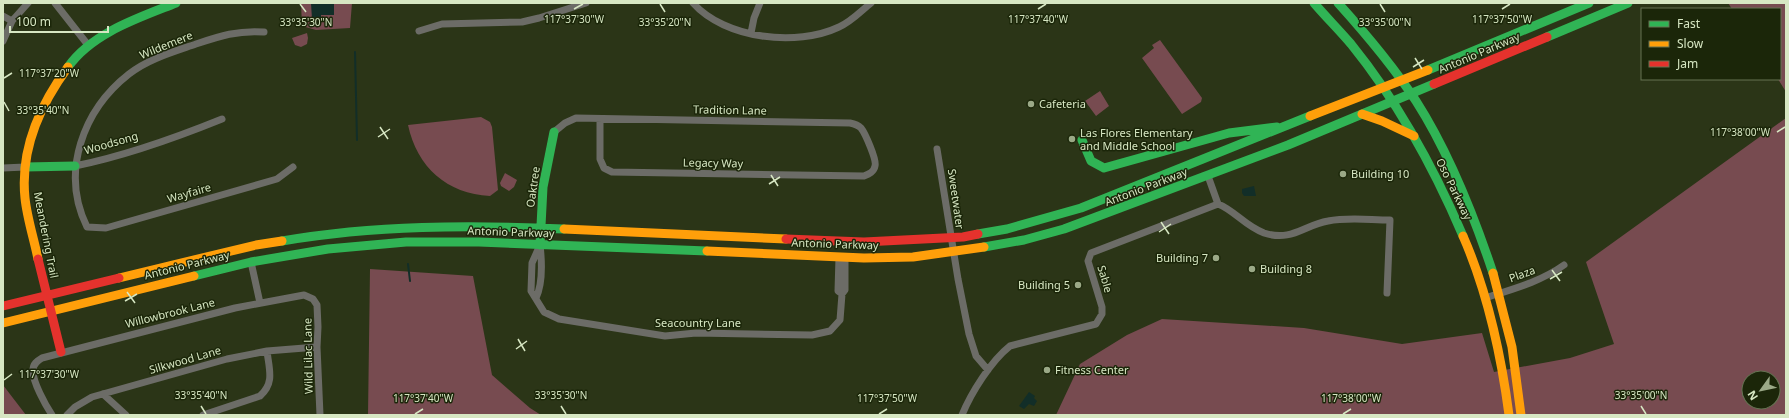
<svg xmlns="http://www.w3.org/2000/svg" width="1789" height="418" font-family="'Noto Sans',sans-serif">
<rect width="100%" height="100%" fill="#2b3517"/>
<path fill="#774b50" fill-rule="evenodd" d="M 301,3 L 352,3 L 350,28 L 316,30 L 302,26 Z
M 1728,3 L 1786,3 L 1786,92 L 1778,79 L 1780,79 L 1780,9 L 1732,9 Z
M 307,33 L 308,38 L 307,44 L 301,47 L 295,45 L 292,38 Z
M 1160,40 L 1202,98 L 1201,102 L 1182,114 L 1142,58 L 1154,48 L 1152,45 Z
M 1100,91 L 1109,106 L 1096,116 L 1085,101 Z
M 481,117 L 490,122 L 492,127 L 498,190 L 490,196 C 447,194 417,167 408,125 Z
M 1786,118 L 1786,415 L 1056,415 L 1080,364 L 1127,335 L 1162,319 L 1304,328 L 1402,344 L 1482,333 L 1494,372 L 1570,358 L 1614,344 L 1586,262 ZM 1749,378 L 1773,378 L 1773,402 L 1749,402 Z
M 505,173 L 517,180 L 514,187 L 509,191 L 501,186 L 500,183 Z
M 370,269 L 473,276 L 492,375 L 530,408 L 541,415 L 368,415 Z
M 3,385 L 26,415 L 3,415 Z"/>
<path fill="#122e28" d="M 311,3 L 334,3 L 334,15 L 321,15 L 321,19 L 312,19 Z
M 1254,186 L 1256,196 L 1244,196 L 1242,193 L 1242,189 Z
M 1029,392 L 1035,396 L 1034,398 L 1037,401 L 1034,406 L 1029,404 L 1024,409 L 1019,406 Z"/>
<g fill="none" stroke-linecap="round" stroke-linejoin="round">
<path stroke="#122e28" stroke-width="2" d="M 355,52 L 357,140
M 408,264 L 410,281"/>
<path stroke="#6c6c67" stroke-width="7" d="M 55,3 L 88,45
M 693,3 C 725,39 797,47 839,27 C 851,22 861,11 871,3
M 3,16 L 12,21
M 419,31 L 442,24 L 522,22 L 539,18 L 586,3
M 264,32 C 238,30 220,36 196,44 C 173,52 148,59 129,74 C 83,110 60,172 87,227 L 106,228 L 277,179 L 293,167
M 751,33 L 754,18 L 760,3
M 3,41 L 12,21 L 28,3
M 554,132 L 565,123 L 576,118 L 850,123 C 855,124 858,125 861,128 C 865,133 877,160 875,166 C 874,172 869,174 864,176 L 612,172 L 604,168 L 600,159 L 600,119
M 937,149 L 958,279 L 969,334 L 976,356 L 988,370
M 75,166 C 125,156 175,138 222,119
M 3,168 L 25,167
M 1208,176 L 1218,204
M 540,245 L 532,263 L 531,291 L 544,312 L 559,319 L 665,336 L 696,333 L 812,335 L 830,331 L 840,320 L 842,294 L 845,290 L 845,258
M 839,257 L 838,291 L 842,294
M 251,262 L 260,303
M 536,298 C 543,283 542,262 540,245
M 1485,298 C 1513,289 1540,282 1564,265
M 103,394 L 126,415
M 52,415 C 46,406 32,381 33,370 C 33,364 37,361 42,358 L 235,308 L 304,295 L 313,299 L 317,305 L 318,327 L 317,347 L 320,415
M 67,415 L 75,407 L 92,397 L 227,359 L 267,351 L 317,347
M 203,415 L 260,396 C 275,383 269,369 267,351
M 962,415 C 971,393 991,361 1010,346 L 1096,324 L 1102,314 L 1102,307 L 1088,261 L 1091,253 L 1218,204 C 1234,210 1245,226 1264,233 C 1292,242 1304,225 1328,221 C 1348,217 1370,220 1390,220 L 1387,293"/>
<path stroke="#30b455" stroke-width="9" d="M 1314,3 C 1326,17 1339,30 1351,44 C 1398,102 1434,168 1463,236
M 1338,3 C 1366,34 1393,66 1416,101 C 1448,151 1474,216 1493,273
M 1547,37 L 1628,3
M 68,67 C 92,33 138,18 176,3
M 1428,70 L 1589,3
M 1082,140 L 1091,161 L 1104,168 L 1229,133 L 1277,127
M 25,167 L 75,166
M 978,234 L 1007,229 L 1081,208 L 1310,116
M 282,241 C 375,225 469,225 564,229
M 540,245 L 543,187 L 554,132
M 984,247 L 1024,240 L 1064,229 L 1288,145 L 1434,84
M 194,276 L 251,262 L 328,249 L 406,242 L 479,242 L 707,251"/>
<path stroke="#ff9f0a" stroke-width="9" d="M 1362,114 L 1382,121 L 1414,136
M 1310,116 L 1428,70
M 564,229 L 786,239
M 1463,236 C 1488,293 1501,354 1509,415
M 707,251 L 864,258 L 913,257 L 984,247
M 38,259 C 34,239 27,218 25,198 C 20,150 40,105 68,67
M 1493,273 L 1512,347 L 1521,415
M 119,278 L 256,245 L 282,241
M 3,323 L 194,276"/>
<path stroke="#e5322d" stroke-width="9" d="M 1434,84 L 1547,37
M 786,239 L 864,242 L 963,237 L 978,234
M 38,259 L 61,352
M 3,306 L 119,278"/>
</g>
<path fill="none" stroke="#d7e7c3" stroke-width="1.5" d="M 300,4 L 306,12M 660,4 L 665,12M 1380,4 L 1385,12M 574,9 L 583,4M 1038,9 L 1046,4M 1502,9 L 1510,4M 1415,58 L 1422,69M 1413,67 L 1424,60M 4,78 L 12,73M 4,102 L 9,111M 380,127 L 388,139M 1777,132 L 1785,127M 378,137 L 390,129M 771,175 L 778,186M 769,184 L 780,177M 1161,222 L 1169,234M 1159,232 L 1171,224M 1552,270 L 1560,281M 1550,279 L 1562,272M 127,292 L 135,303M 125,301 L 137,294M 518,339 L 525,351M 516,349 L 527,341M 4,380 L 12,374M 201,406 L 206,414M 561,406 L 566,414M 1641,406 L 1646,414M 415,414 L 423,409M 879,414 L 887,409M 1343,414 L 1351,409"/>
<g fill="#9ba987" stroke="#1b2609" stroke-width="1.5">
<circle cx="1031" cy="104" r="4"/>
<circle cx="1072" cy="139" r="4"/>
<circle cx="1343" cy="174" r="4"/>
<circle cx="1216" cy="258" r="4"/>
<circle cx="1252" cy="269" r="4"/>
<circle cx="1078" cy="285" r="4"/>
<circle cx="1047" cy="370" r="4"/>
</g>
<g text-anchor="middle" stroke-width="3" stroke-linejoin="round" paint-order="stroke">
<g font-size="11" fill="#d7e7c3" stroke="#1b2609">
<text transform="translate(166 45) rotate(-22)" y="4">Wildemere</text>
<text transform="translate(1479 53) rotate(-23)" y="4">Antonio Parkway</text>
<text transform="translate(730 110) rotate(1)" y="4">Tradition Lane</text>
<text transform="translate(111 143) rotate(-16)" y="4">Woodsong</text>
<text transform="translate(713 163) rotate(1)" y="4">Legacy Way</text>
<text transform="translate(533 187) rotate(-82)" y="4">Oaktree</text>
<text transform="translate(1146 187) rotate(-21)" y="4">Antonio Parkway</text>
<text transform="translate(1454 189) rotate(64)" y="4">Oso Parkway</text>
<text transform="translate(189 193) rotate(-16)" y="4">Wayfaire</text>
<text transform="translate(956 199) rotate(82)" y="4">Sweetwater</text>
<text transform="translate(511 232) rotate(2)" y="4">Antonio Parkway</text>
<text transform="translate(46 235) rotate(79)" y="4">Meandering Trail</text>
<text transform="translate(835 244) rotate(2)" y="4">Antonio Parkway</text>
<text transform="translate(187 265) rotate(-14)" y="4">Antonio Parkway</text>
<text transform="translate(1522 274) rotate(-20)" y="4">Plaza</text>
<text transform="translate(1105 279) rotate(74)" y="4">Sable</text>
<text transform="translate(170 313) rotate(-14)" y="4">Willowbrook Lane</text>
<text x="698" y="327">Seacountry Lane</text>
<text transform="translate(308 356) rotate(-91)" y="4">Wild Lilac Lane</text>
<text transform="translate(185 360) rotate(-16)" y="4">Silkwood Lane</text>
</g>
<g font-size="11" fill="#d7e7c3" stroke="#1b2609" text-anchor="start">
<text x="1039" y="108">Cafeteria</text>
<text x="1080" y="137">Las Flores Elementary<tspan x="1080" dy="13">and Middle School</tspan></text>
<text x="1351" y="178">Building 10</text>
<text x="1208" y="262" text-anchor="end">Building 7</text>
<text x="1260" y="273">Building 8</text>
<text x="1070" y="289" text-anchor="end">Building 5</text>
<text x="1055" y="374">Fitness Center</text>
</g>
</g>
<g font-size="10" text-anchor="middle" fill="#d7e7c3" stroke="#1b2609" stroke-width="3" stroke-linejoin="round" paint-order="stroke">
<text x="574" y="23">117°37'30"W</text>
<text x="1038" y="23">117°37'40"W</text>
<text x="1502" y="23">117°37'50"W</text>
<text x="306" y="26">33°35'30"N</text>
<text x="665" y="26">33°35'20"N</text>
<text x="1385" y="26">33°35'00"N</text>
<text x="49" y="77">117°37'20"W</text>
<text x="43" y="114">33°35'40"N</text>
<text x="1740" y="136">117°38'00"W</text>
<text x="49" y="378">117°37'30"W</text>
<text x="201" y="399">33°35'40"N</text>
<text x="561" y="399">33°35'30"N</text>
<text x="1641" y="399">33°35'00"N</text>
<text x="423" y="402">117°37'40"W</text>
<text x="887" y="402">117°37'50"W</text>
<text x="1351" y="402">117°38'00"W</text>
</g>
<rect width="1789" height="418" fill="none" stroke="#d7e7c3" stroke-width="8"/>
<rect x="1641" y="8" width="140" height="72" fill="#1b2609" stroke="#667353"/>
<rect x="1649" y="21" width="20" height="6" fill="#30b455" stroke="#667353"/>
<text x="1677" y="28" font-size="12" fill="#d7e7c3">Fast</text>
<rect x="1649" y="41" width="20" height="6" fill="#ff9f0a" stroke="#667353"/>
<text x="1677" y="48" font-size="12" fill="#d7e7c3">Slow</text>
<rect x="1649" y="61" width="20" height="6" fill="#e5322d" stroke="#667353"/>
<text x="1677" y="68" font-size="12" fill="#d7e7c3">Jam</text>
<g transform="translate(1761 390) rotate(237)"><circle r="19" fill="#1b2609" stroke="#667353"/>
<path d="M0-3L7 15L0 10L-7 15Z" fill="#9ba987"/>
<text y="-6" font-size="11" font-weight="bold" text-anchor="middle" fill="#d7e7c3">N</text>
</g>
<path d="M10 26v6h98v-6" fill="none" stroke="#d7e7c3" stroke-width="2"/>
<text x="16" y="26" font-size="12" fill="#d7e7c3" stroke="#1b2609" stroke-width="3" paint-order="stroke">100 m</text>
</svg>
